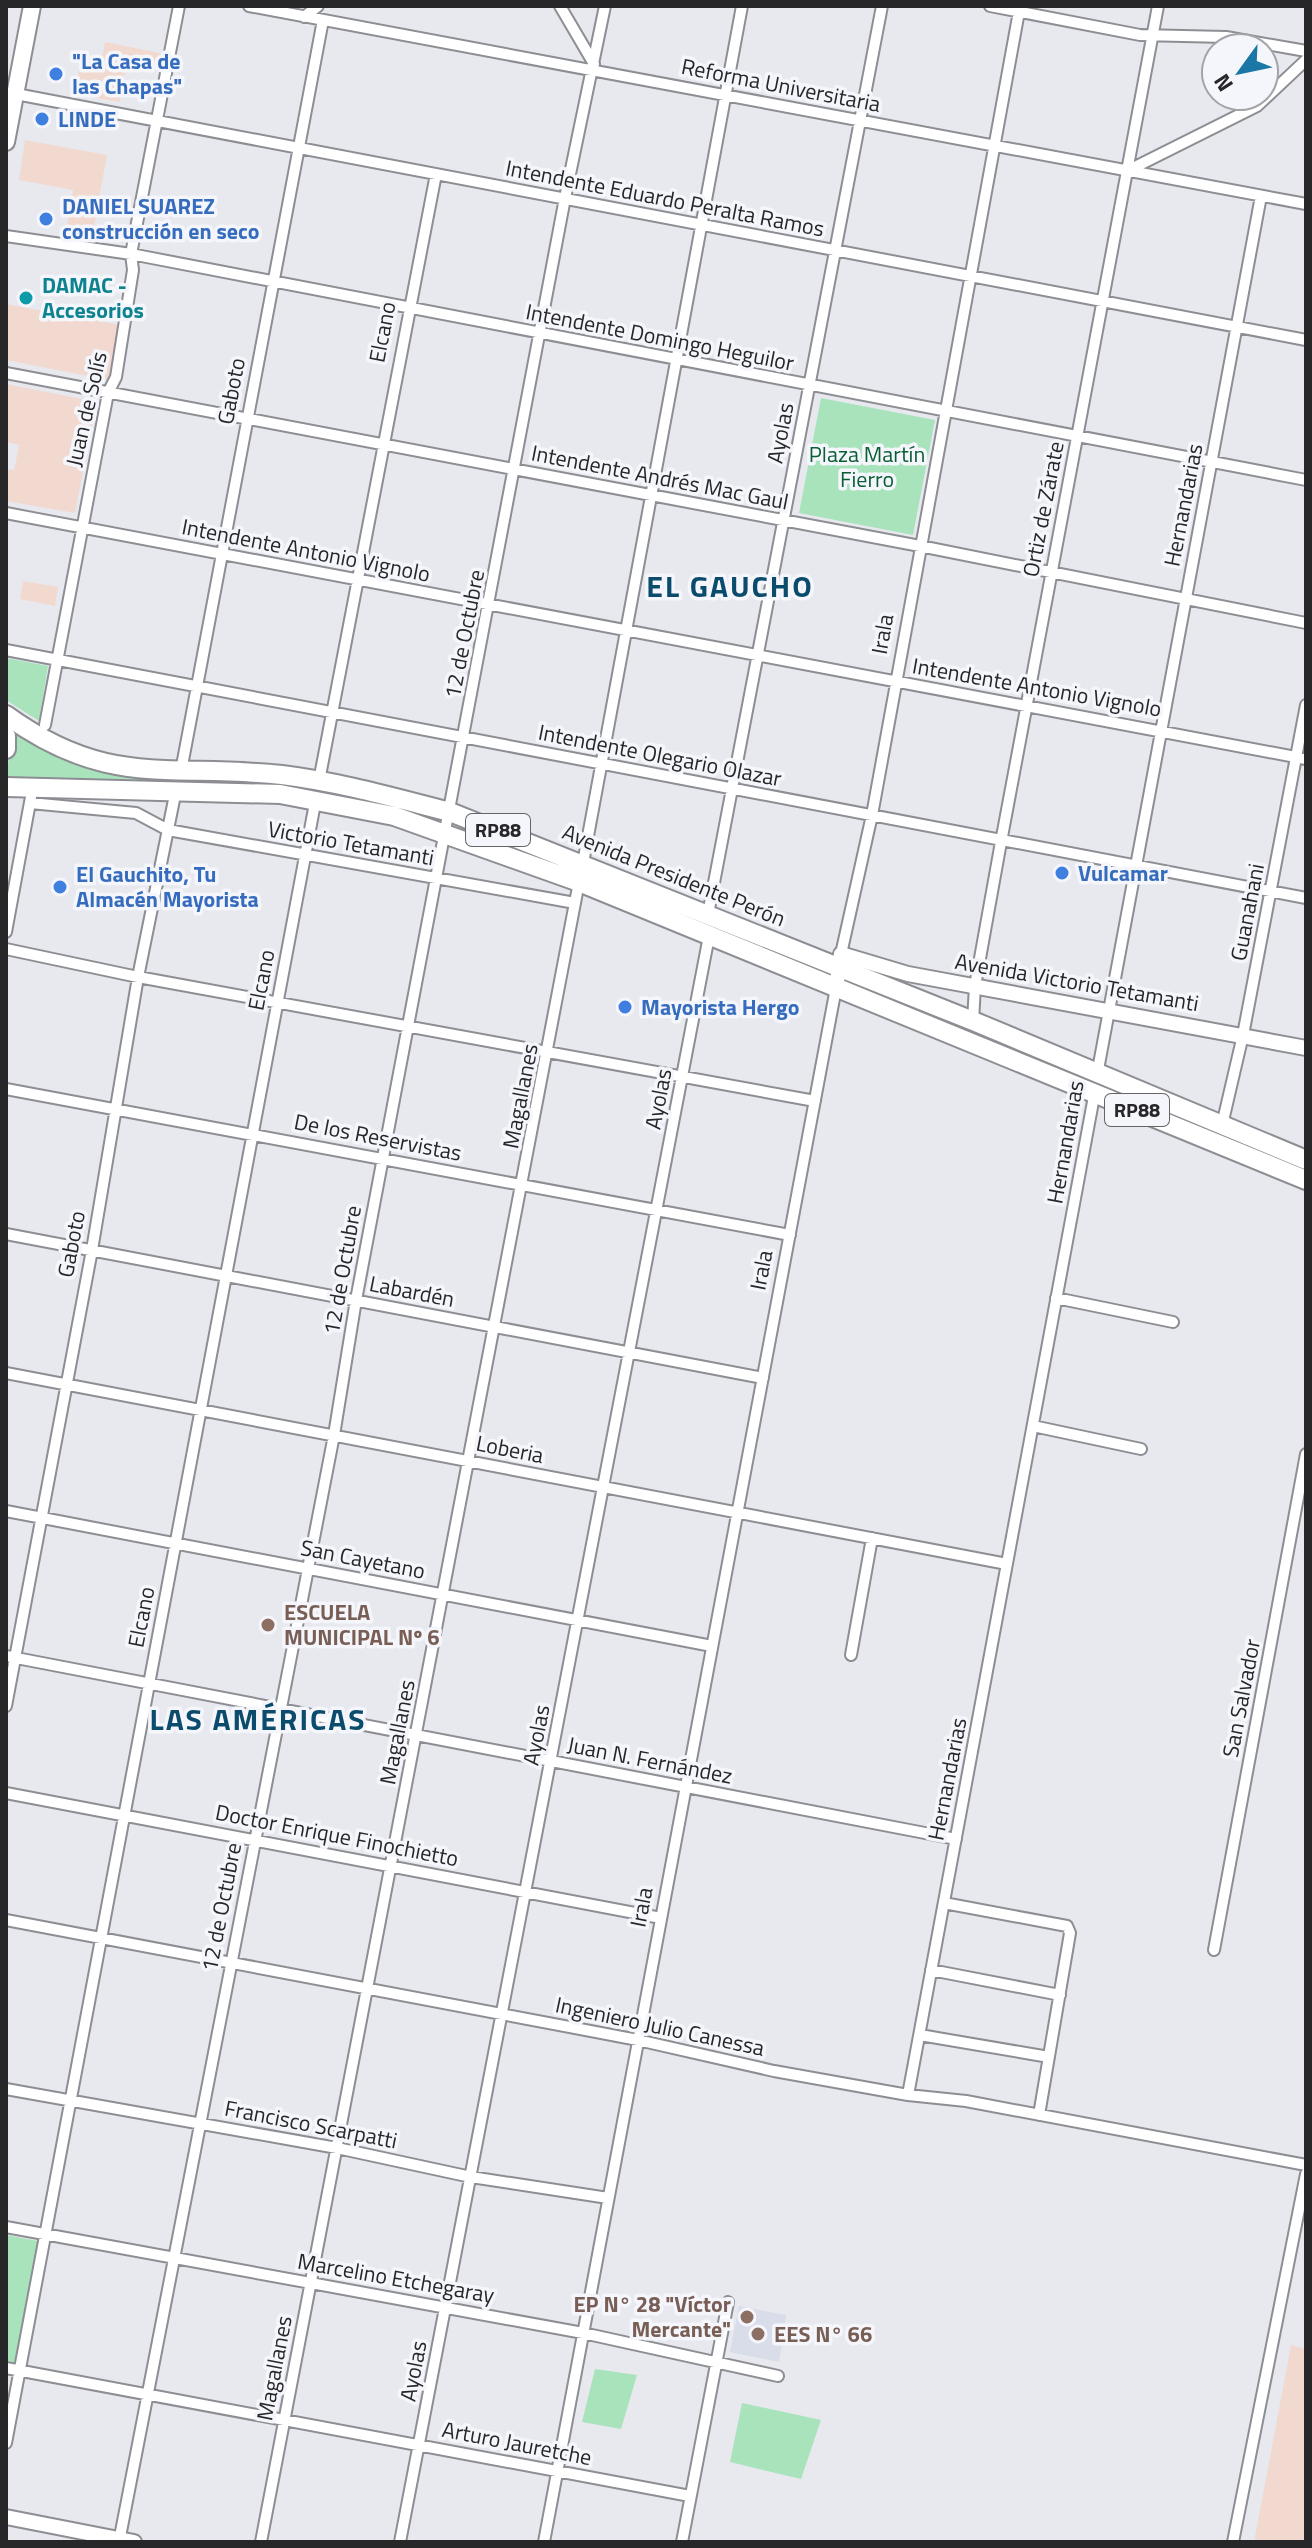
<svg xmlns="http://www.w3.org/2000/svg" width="1312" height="2548" font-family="'Titillium Web',sans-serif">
<rect width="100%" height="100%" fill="#e7e9ef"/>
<path fill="#d9dce9" d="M 739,2306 L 786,2315 L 779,2362 L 730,2352 Z"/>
<path fill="#f2d9d0" d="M 105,42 L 160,53 L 158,65 L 127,59 L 120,102 L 75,94 L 80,65 L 100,68 Z
M 25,140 L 107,155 L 92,237 L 66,232 L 73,190 L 19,180 Z
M 6,304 L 121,325 L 113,377 L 108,380 L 6,360 Z
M 6,384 L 92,401 L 96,405 L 75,513 L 6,501 L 6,469 L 14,470 L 19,445 L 6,442 Z
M 23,581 L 58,587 L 55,606 L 20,599 Z
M 1291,2345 L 1306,2349 L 1306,2542 L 1254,2542 Z"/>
<path fill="#a9e3bc" d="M 821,398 L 935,420 L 913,535 L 799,513 Z
M 6,658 L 48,666 L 39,721 L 6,700 Z
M 12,729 L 52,750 L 321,785 L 436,817 L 432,820 L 400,811 L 6,783 Z
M 6,2235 L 38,2241 L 15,2363 L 6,2361 Z
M 595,2369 L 637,2375 L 621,2429 L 582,2422 Z
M 742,2403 L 821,2420 L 801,2479 L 730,2462 Z"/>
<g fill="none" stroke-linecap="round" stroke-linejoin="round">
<defs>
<path id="street" d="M 249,6 L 1306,204
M 560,6 L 594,64
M 990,6 L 1140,35 L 1226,37 L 1306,51
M 304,17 L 318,6
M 16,94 L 1306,340
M 1129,170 L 1257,106 L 1306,60
M 6,236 L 131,254 L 1306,480
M 6,373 L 920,546 L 1306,623
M 6,513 L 1306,759
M 6,650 L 1306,898
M 45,725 L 108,393 L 116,377 L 133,270 L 131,254 L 179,6
M 181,771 L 323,20
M 319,781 L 436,174
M 30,803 L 136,813 L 168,830 L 575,903
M 583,863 L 742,6
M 708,914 L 882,6
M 6,932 L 31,797
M 6,949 L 138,977 L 815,1101
M 841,954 L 872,815 L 1020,6
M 973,1021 L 975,986 L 1001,842 L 1158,6
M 1097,1075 L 1261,196
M 6,1089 L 790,1235
M 1222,1125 L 1243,1035 L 1306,705
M 6,1234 L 763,1378
M 1056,1298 L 1173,1322
M 6,1373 L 1007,1564
M 1033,1426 L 1141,1449
M 6,1511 L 712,1646
M 851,1655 L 872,1538
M 6,1656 L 956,1839
M 6,1706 L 92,1250 L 138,977 L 176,790
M 6,1793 L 661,1918
M 944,1903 L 1067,1926 L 1070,1933 L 1039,2115
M 6,1920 L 638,2040 L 774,2071 L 908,2095 L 966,2101 L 1306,2165
M 1214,1950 L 1306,1454
M 931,1970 L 1060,1995
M 920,2035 L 1049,2057
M 6,2089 L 337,2148 L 471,2177 L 608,2198
M 908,2095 L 1095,1091
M 6,2227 L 583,2333 L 778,2376
M 6,2368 L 690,2496
M 6,2443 L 316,798
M 119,2542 L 334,1435 L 356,1300 L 565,198 L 605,6
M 261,2542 L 579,882
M 400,2542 L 709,936
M 544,2542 L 836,988
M 682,2542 L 728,2302
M 1233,2542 L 1306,2174"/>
<path id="secondary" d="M 836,988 L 841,954 L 908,974 L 1306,1048
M 6,2517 L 134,2542"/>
<path id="primary" d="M 6,142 L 32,6"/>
<path id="highway" d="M 6,715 C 108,789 168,763 282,775 C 339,782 395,798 450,812 L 973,1021 L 1306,1160
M 6,736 L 6,749
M 6,787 L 280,794 L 394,816 L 579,882 L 1306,1180"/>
</defs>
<use href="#street" stroke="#8c8e93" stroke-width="14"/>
<use href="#secondary" stroke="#8c8e93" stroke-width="18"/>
<use href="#primary" stroke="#8c8e93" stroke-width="20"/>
<use href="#highway" stroke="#8c8e93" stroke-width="22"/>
<use href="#street" stroke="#fff" stroke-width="10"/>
<use href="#secondary" stroke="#fff" stroke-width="14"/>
<use href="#primary" stroke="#fff" stroke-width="16"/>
<use href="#highway" stroke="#fff" stroke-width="18"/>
</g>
<g fill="#3f7fe0" stroke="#f5f6fc" stroke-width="3">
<circle cx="56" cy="74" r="8"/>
<circle cx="42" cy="119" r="8"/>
<circle cx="46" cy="219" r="8"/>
<circle cx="1062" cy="873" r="8"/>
<circle cx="60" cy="887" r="8"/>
<circle cx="625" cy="1007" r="8"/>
</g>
<circle fill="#0f9aa8" stroke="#f5f6fc" stroke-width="3" cx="26" cy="298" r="8"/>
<g fill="#8d6e63" stroke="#f5f6fc" stroke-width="3">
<circle cx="268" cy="1625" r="8"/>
<circle cx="747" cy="2317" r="8"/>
<circle cx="758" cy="2334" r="8"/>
</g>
<g text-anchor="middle" stroke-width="7" stroke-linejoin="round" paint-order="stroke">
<g fill="#f5f6fc" stroke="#656568" stroke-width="2">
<rect x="466" y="814" width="64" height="32" rx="6"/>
<rect x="1105" y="1094" width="64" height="32" rx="6"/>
</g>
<g font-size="20" font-weight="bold" fill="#272729">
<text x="498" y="837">RP88</text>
<text x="1137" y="1117">RP88</text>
</g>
<g font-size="22" font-weight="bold" fill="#366cbe" stroke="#f5f6fc" text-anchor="start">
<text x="72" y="69">"La Casa de<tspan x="72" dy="25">las Chapas"</tspan></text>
<text x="58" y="127">LINDE</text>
<text x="62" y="214">DANIEL SUAREZ<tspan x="62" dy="25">construcción en seco</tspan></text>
<text x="1078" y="881">Vulcamar</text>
<text x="76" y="882">El Gauchito, Tu<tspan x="76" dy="25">Almacén Mayorista</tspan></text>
<text x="641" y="1015">Mayorista Hergo</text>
</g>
<g font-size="22" fill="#272729" stroke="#f5f6fc">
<text transform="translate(781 85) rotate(11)" y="8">Reforma Universitaria</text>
<text transform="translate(665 198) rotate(11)" y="8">Intendente Eduardo Peralta Ramos</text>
<text transform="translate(382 332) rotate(-79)" y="8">Elcano</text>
<text transform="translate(660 337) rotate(11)" y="8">Intendente Domingo Heguilor</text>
<text transform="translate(231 391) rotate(-79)" y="8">Gaboto</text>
<text transform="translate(86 409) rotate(-77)" y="8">Juan de Solís</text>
<text transform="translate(780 433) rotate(-79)" y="8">Ayolas</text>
<text transform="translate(660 477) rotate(11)" y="8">Intendente Andrés Mac Gaul</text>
<text transform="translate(1183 505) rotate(-79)" y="8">Hernandarias</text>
<text transform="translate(1043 509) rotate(-79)" y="8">Ortiz de Zárate</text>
<text transform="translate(306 550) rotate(11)" y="8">Intendente Antonio Vignolo</text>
<text transform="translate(464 634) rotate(-79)" y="8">12 de Octubre</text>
<text transform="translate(882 634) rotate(-80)" y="8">Irala</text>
<text transform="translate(1037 687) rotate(10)" y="8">Intendente Antonio Vignolo</text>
<text transform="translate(660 755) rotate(11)" y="8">Intendente Olegario Olazar</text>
<text transform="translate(351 843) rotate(10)" y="8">Victorio Tetamanti</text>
<text transform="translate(674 875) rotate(22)" y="8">Avenida Presidente Perón</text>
<text transform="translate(1247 912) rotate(-79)" y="8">Guanahani</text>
<text transform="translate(261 980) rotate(-79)" y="8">Elcano</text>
<text transform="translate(1077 982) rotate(10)" y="8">Avenida Victorio Tetamanti</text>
<text transform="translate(520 1096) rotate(-79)" y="8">Magallanes</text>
<text transform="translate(658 1099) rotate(-79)" y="8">Ayolas</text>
<text transform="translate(378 1137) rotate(11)" y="8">De los Reservistas</text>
<text transform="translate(1065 1142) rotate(-80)" y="8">Hernandarias</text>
<text transform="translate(71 1244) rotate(-79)" y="8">Gaboto</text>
<text transform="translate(342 1270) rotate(-80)" y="8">12 de Octubre</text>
<text transform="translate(761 1270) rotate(-79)" y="8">Irala</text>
<text transform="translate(412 1291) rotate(11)" y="8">Labardén</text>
<text transform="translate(510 1449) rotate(11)" y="8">Loberia</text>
<text transform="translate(363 1559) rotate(11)" y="8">San Cayetano</text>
<text transform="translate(141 1617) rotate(-79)" y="8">Elcano</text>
<text transform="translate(1241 1698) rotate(-79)" y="8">San Salvador</text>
<text transform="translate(397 1732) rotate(-79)" y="8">Magallanes</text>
<text transform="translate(536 1735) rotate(-79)" y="8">Ayolas</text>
<text transform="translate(650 1760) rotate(11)" y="8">Juan N. Fernández</text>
<text transform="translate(947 1779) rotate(-79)" y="8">Hernandarias</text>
<text transform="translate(337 1835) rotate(11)" y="8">Doctor Enrique Finochietto</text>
<text transform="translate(221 1907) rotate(-79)" y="8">12 de Octubre</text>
<text transform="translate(641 1907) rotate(-79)" y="8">Irala</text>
<text transform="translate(660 2026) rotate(12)" y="8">Ingeniero Julio Canessa</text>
<text transform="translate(311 2124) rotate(11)" y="8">Francisco Scarpatti</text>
<text transform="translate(396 2278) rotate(10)" y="8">Marcelino Etchegaray</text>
<text transform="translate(274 2368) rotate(-79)" y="8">Magallanes</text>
<text transform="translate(413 2371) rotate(-79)" y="8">Ayolas</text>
<text transform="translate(517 2443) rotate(11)" y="8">Arturo Jauretche</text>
</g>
<g font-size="22" font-weight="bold" fill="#0d838f" stroke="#f5f6fc" text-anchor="start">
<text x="42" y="293">DAMAC -<tspan x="42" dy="25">Accesorios</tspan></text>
</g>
<g font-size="22" fill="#0a5d34" stroke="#f5f6fc">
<text x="867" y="462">Plaza Martín<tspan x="867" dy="25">Fierro</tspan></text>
</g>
<g font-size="22" font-weight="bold" fill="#785e54" stroke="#f5f6fc" text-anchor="start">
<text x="284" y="1620">ESCUELA<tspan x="284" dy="25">MUNICIPAL Nº 6</tspan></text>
<text x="731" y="2312" text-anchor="end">EP N° 28 "Víctor<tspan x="731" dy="25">Mercante"</tspan></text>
<text x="774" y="2342">EES N° 66</text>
</g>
<g font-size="30" font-weight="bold" letter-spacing="2" fill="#0b4b6b" stroke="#f5f6fc">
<text x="730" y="597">EL GAUCHO</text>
<text x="258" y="1730">LAS AMÉRICAS</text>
</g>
</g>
<rect width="1312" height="2548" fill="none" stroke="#272729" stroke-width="16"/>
<g transform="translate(1240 72) rotate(237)"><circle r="38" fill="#f5f6fc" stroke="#a3a3a8" stroke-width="2"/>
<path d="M0-6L14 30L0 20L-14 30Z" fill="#1b77a5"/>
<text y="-12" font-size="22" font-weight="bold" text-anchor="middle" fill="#272729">N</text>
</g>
</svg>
